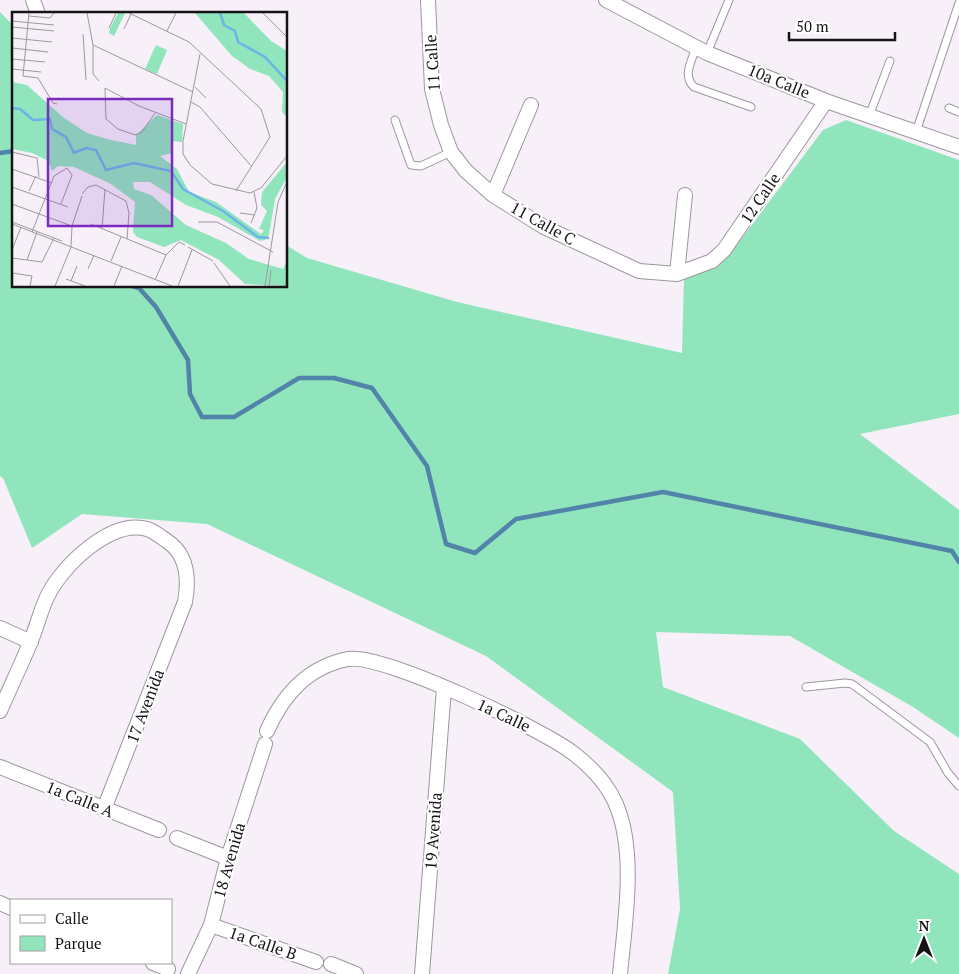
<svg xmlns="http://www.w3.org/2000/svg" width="959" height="974" font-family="'PT Serif',serif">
<rect width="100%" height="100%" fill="#f7f0f9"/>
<path fill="#91e5bc" d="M 0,12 L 14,26 L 14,286 L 286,286 L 286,245 L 307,258 L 457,302 L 682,353 L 684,277 L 717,264 L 730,254 L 823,130 L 846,120 L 959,160 L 959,414 L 860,434 L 959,510 L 959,738 L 913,707 L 790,636 L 656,632 L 663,687 L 800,739 L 894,831 L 959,874 L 959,974 L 668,974 L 680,909 L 673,792 L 486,656 L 207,524 L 82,514 L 32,548 L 3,478 L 0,476 Z"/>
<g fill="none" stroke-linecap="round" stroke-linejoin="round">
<path stroke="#5184a8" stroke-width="4.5" d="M 0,153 L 14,151
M 132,286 L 139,288 L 156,307 L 188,360 L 190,394 L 202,417 L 234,417 L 299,378 L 334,378 L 372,388 L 427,466 L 446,544 L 475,553 L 516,519 L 663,492 L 952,551 L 959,562"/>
<defs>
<path id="service" d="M 696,47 C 692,61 682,75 694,87 L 751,107
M 707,53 L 729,0
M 949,108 L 959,112
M 869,116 L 890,61
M 395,120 L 411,165 L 421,166 L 451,152
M 916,132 L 959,3
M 806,687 L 845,683 L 852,684 L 930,742 L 948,773 L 959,786"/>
<path id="minor" d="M 33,0 L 38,14
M 428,0 L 432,89 L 441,125 L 451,152 L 466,171 L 493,195 L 544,227 L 639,271 L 677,274 L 712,261 L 724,250 L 826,101
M 606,0 L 707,53 L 826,101 L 959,147
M 493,195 L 531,105
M 677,274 L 685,195
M 0,628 L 31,642
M 0,711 C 10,688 21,665 31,641 C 37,626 41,609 48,595 C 63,565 111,519 147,529 C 154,531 161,537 167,541 C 188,555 189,580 185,602 L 104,809
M 267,731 C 283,695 307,667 348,659 C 383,653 542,729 573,753 C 590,766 606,782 615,802 C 637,850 625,922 620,974
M 0,767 L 159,830
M 177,838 L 228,858
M 0,903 L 11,908
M 211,925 L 316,962
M 153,963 L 168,969
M 331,964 L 356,974
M 188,974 L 211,925 L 228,858 L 265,744
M 422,974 L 444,688"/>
</defs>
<use href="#service" stroke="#9c969e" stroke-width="9"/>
<use href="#minor" stroke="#9c969e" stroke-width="16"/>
<use href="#service" stroke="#fff" stroke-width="7"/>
<use href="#minor" stroke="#fff" stroke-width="14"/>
</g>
<g text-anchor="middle" stroke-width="4.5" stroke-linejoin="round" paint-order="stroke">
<g font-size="16" fill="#151316" stroke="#fff">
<text transform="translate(432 63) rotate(-94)" y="6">11 Calle</text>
<text transform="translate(779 81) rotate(22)" y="6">10a Calle</text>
<text transform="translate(760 198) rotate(-56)" y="6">12 Calle</text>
<text transform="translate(543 223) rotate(29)" y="6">11 Calle C</text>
<text transform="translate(145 706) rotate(-69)" y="6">17 Avenida</text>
<text transform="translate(504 715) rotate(25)" y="6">1a Calle</text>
<text transform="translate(80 799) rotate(22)" y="6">1a Calle A</text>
<text transform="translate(433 831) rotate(-86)" y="6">19 Avenida</text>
<text transform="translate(229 860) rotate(-74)" y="6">18 Avenida</text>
<text transform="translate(263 943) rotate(19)" y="6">1a Calle B</text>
</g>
</g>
<g transform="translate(12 12)">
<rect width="275" height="275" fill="#f7f0f9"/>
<path d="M 106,1 L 113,1 L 102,24 L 97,21 L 98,16 ZM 183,1 L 232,1 L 259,29 L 275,39 L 275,105 L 270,100 L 271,80 L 257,64 L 238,57 L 220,44 ZM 144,33 L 155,38 L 145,62 L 133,57 ZM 0,70 L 15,73 L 52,106 L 75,121 L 95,127 L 124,133 L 124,123 L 145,103 L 171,112 L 170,130 L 160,129 L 160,141 L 148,144 L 165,157 L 177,180 L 204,190 L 249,222 L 252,218 L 247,217 L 255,199 L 249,193 L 250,180 L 275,150 L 275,165 L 263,187 L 257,223 L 253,228 L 248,229 L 206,205 L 174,193 L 138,170 L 121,170 L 122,177 L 139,183 L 174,213 L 214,231 L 237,247 L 271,257 L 275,249 L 275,274 L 233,272 L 207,248 L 169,228 L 152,235 L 125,225 L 121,220 L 123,190 L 99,172 L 62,155 L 46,154 L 40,159 L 36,149 L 20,141 L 0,137 Z" fill="#91e5bc"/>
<path fill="none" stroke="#6bb4e7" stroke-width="2.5" d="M 208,1 L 212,13 L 223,19 L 226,30 L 253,45 L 275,69M 0,96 L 8,97 L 21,108 L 38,107 L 40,117 L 54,125 L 62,141 L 74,136 L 84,138 L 94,158 L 122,151 L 159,159 L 171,177 L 211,199 L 246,225 L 257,226"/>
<path fill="none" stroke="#9d989e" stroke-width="1" d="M 17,1 L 11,64 L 26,66 L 41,91 L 45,92M 75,1 L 81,33 L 81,62 L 87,69M 117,1 L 177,30 L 249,97 L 258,125 L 224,179M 251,1 L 275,25M 17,4 L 38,6 L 42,1M 0,9 L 42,13M 0,15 L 42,19M 97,16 L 104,1M 112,17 L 119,2M 155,19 L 164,1M 71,22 L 74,68M 0,26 L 40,30M 81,33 L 181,80M 0,36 L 36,40M 188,42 L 171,129 L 171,142 L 178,153 L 200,172 L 238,181 L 249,176 L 275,144M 0,47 L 33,50M 0,57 L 29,60M 183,75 L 194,86M 179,90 L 188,95 L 240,155M 123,123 L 106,117 L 94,107 L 93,76 L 127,94 L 174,112M 123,123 L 130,120 L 143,101M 0,140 L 25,146 L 27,165M 0,157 L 40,171M 0,175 L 56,195M 17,179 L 24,164M 70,182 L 76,175 L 84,173 L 114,189 L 117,201 L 115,227M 0,192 L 57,213M 228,201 L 243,203M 0,210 L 50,229M 186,210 L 205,210 L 261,240M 239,211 L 245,196 L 242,180M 0,212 L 160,274M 79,212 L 154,243M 90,217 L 93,177M 20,220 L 42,164 L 55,156 L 60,163 L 49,192M 176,235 L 201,249M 0,238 L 9,215M 0,246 L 30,250 L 42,226M 15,248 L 25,220M 99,249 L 109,225M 202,251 L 218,274M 76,257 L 82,243M 0,261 L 20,264 L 18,274M 54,267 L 73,274M 143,268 L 154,243 L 167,230 L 173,233M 59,269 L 65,254M 43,274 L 59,235 L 60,214 L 70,184M 102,274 L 110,254M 166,274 L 180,238M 253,274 L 266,190 L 275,170M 257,274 L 259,258"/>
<path fill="#7b2cbf" fill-opacity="0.15" stroke="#7b2cbf" stroke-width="2.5" d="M 36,87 L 160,87 L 160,214 L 36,214 Z"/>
<rect width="275" height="275" fill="none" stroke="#151316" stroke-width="2.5"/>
</g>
<rect x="10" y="899" width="162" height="65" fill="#ffffff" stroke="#a1a1a2"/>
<rect x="20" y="915" width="25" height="8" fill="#ffffff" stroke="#a1a1a2"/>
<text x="55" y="924" font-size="15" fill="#151316">Calle</text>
<rect x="20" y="936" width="25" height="15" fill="#91e5bc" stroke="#a1a1a2"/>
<text x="55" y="949" font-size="15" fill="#151316">Parque</text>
<g transform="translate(924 939)" stroke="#ffffff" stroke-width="4" paint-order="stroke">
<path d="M0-4L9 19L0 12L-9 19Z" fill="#151316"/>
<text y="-8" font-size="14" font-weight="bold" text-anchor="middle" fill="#151316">N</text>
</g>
<path d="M789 32v8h106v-8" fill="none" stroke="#151316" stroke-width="2.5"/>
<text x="796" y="32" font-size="15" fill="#151316" stroke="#ffffff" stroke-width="4" paint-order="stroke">50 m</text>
</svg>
